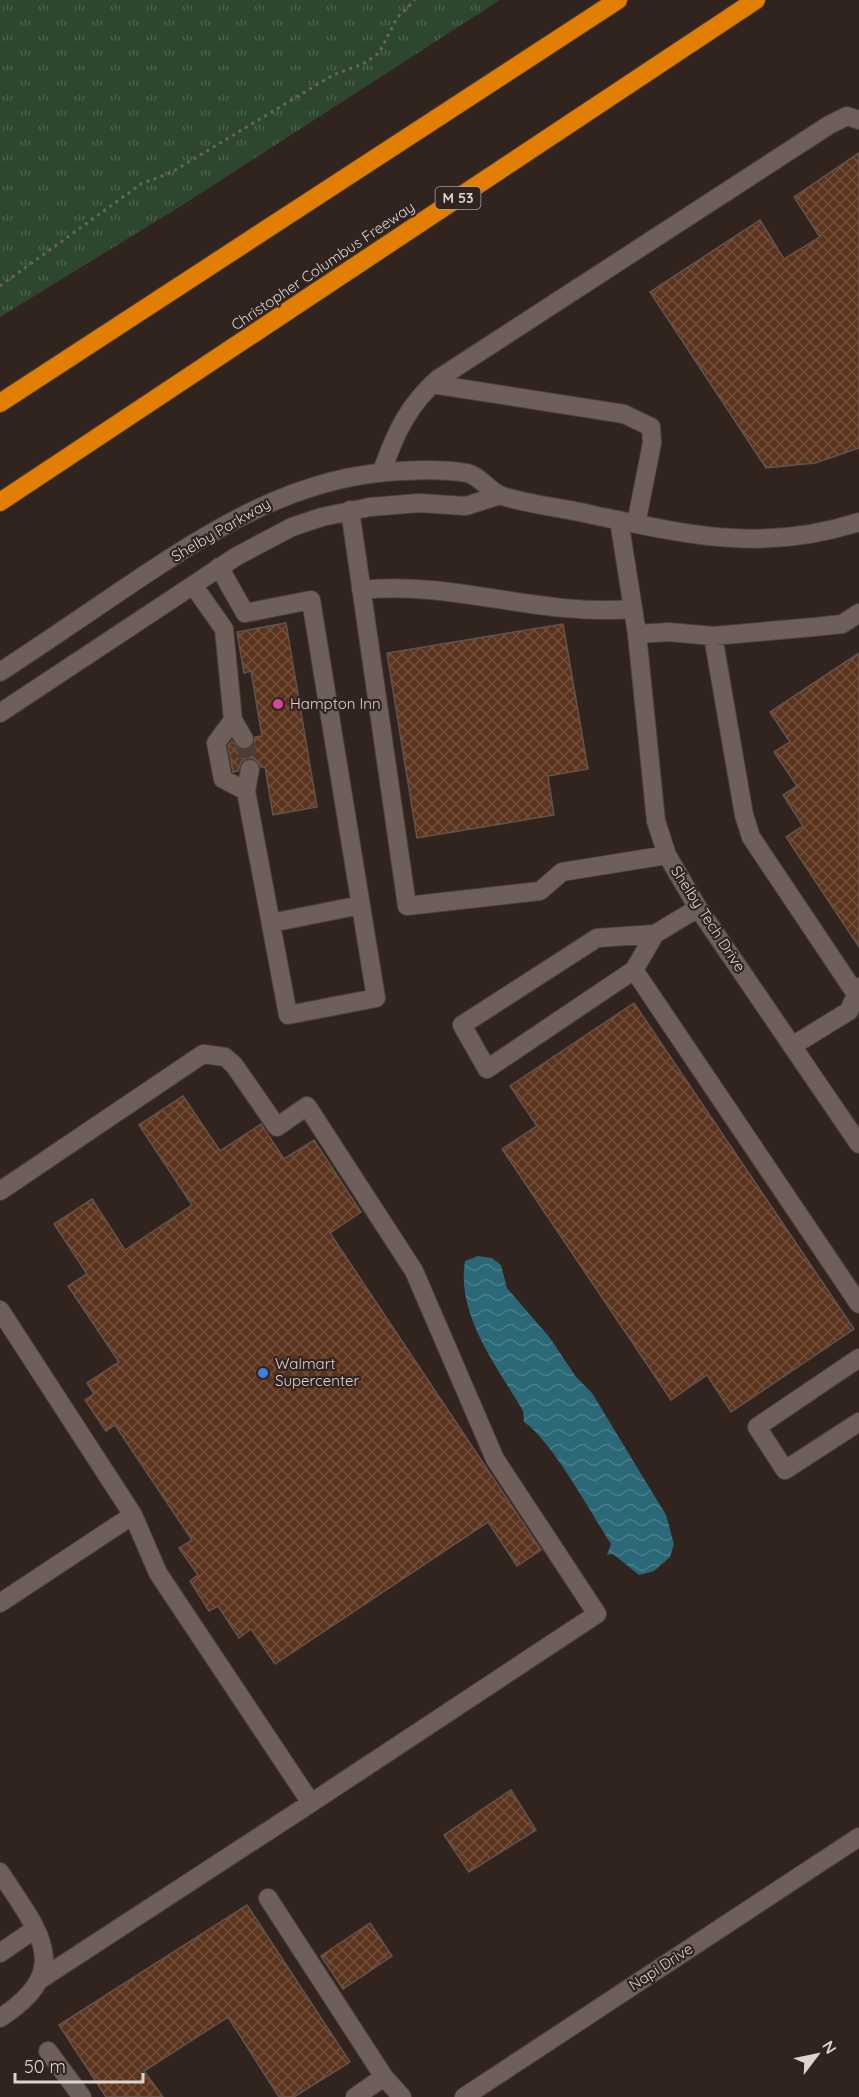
<svg xmlns="http://www.w3.org/2000/svg" width="859" height="2097" font-family="Quicksand,sans-serif">
<defs>
<pattern id="grass-tufts" width="24" height="20" patternUnits="userSpaceOnUse" patternTransform="scale(1.5)"><rect width="24" height="20" fill="#2c472d"/><path d="M3 7l-1-3M5 7V3M7 7l1-3M15 17l-1-3M17 17v-4M19 17l1-3" fill="none" stroke="#4a614a"/></pattern>
<pattern id="water-waves" width="16" height="10" patternUnits="userSpaceOnUse" patternTransform="scale(1.5)"><rect width="16" height="10" fill="#2b6979"/><path d="M0 5q4-4 8 0t8 0" fill="none" stroke="#497e8b"/></pattern>
<pattern id="building-cross-hatch" width="8" height="8" patternUnits="userSpaceOnUse" patternTransform="scale(1.5)"><rect width="8" height="8" fill="#5c341d"/><path d="M0 0l8 8M0 8l8-8" fill="none" stroke="#73503d"/></pattern>
</defs>
<rect width="100%" height="100%" fill="#31241f"/>
<path fill="url(#grass-tufts)" d="M 0,0 L 500,0 L 181,206 L 0,317 Z"/>
<path fill="url(#water-waves)" d="M 478,1256 L 492,1258 L 501,1265 L 507,1288 L 550,1338 L 576,1377 L 592,1393 L 666,1515 L 674,1544 L 670,1557 L 654,1571 L 639,1575 L 613,1554 L 607,1555 L 611,1544 C 590,1512 553,1442 524,1422 L 523,1411 C 497,1366 456,1315 465,1261 Z"/>
<path fill="url(#building-cross-hatch)" stroke="#61544c" stroke-width="1.5" d="M 859,153 L 859,448 L 815,463 L 766,468 L 650,292 L 760,220 L 784,259 L 820,237 L 794,197 Z
M 286,623 L 317,807 L 273,815 L 265,767 L 261,767 L 253,758 L 247,758 L 241,762 L 238,771 L 233,772 L 228,746 L 232,741 L 239,749 L 249,749 L 254,744 L 255,737 L 262,736 L 251,671 L 244,673 L 237,632 Z
M 563,624 L 588,769 L 548,776 L 554,815 L 417,838 L 387,653 Z
M 859,653 L 859,947 L 786,837 L 803,826 L 783,795 L 797,786 L 774,752 L 790,742 L 770,712 Z
M 634,1003 L 854,1329 L 731,1412 L 707,1375 L 671,1400 L 502,1149 L 537,1126 L 510,1086 Z
M 183,1096 L 220,1151 L 261,1124 L 284,1159 L 314,1140 L 361,1212 L 330,1233 L 541,1550 L 517,1566 L 488,1522 L 275,1664 L 251,1629 L 239,1638 L 218,1606 L 209,1611 L 190,1581 L 198,1575 L 179,1548 L 192,1540 L 115,1425 L 106,1431 L 85,1400 L 94,1394 L 87,1383 L 119,1362 L 68,1286 L 87,1274 L 54,1224 L 92,1199 L 125,1250 L 192,1205 L 139,1125 Z
M 511,1790 L 536,1830 L 469,1872 L 444,1835 Z
M 247,1905 L 350,2062 L 294,2097 L 279,2097 L 228,2017 L 144,2071 L 163,2097 L 106,2097 L 59,2025 Z
M 370,1923 L 392,1956 L 343,1989 L 321,1956 Z"/>
<g fill="none" stroke-linecap="round" stroke-linejoin="round">
<path stroke="#4b3e3a" stroke-width="18" stroke-dasharray="18 9" stroke-linecap="butt" d="M 244,739 L 250,769"/>
<defs>
<path id="minor" d="M 432,384 L 624,414 L 651,427 L 652,443 L 636,524
M 382,471 C 395,434 408,405 438,379 L 829,125 L 847,116 L 859,120
M 350,510 L 407,906 L 540,891 L 562,872 L 667,855
M 619,520 L 637,634 L 656,821 L 667,855 L 698,908 L 859,1144
M 193,585 L 224,629 L 233,720 L 216,743 L 223,779 L 246,791 L 288,1015 L 376,998 L 311,600 L 245,613 L 219,567
M 361,590 C 451,580 541,617 632,609
M 637,634 L 669,632 L 713,636 L 814,627 L 842,624 L 859,613
M 713,636 L 744,815 L 751,837 L 856,994
M 0,672 C 43,644 85,615 128,586 C 213,529 297,475 402,471 C 423,470 446,469 467,473 C 480,476 489,491 502,496 C 531,505 564,508 593,515 C 690,535 762,553 859,522
M 0,713 L 237,556 L 292,527 L 322,517 L 370,507 L 419,503 L 466,506 L 500,495
M 233,720 L 244,739
M 246,791 L 250,769
M 271,923 L 361,905
M 655,934 L 597,938 L 462,1025 L 487,1069 L 634,970 L 655,934 L 698,908
M 634,970 L 859,1304
M 792,1046 L 849,1011 L 859,987
M 0,1191 L 203,1054 L 225,1057 L 234,1065 L 277,1127 L 307,1106 L 414,1271 L 495,1459 L 597,1614 L 311,1803
M 0,1310 L 133,1515 L 158,1573 L 311,1803 L 41,1979
M 859,1358 L 757,1427 L 785,1470 L 859,1422
M 0,1603 L 133,1515
M 0,1872 C 38,1931 76,1969 0,2018
M 268,1898 L 384,2077
M 0,1953 L 35,1929
M 48,2051 L 82,2097
M 355,2097 L 384,2077 L 402,2097
M 464,2097 L 859,1837"/>
<path id="highway" d="M 0,403 L 618,0
M 0,502 L 756,0"/>
</defs>
<use href="#minor" stroke="#4b413d" stroke-width="20"/>
<use href="#highway" stroke="#4b413d" stroke-width="20"/>
<path stroke="#6d615d" stroke-width="3" stroke-dasharray="3 4.5" stroke-linecap="butt" d="M 0,286 L 141,184 L 172,172 L 333,75 L 363,64 L 379,53 L 397,18 L 415,0"/>
<use href="#minor" stroke="#6e5f5a" stroke-width="18"/>
<use href="#highway" stroke="#e27e02" stroke-width="18"/>
</g>
<circle fill="#d1479c" stroke="#31241f" stroke-width="2" cx="278" cy="704" r="6"/>
<circle fill="#3f7fe0" stroke="#31241f" stroke-width="2" cx="263" cy="1373" r="6"/>
<g text-anchor="middle" stroke-width="4.5" stroke-linejoin="round" paint-order="stroke">
<rect fill="#31241f" stroke="#a99f9c" stroke-width="1.5" x="435.5" y="187" width="45" height="22" rx="4.5"/>
<g font-size="14" font-weight="bold" fill="#ddd4d1">
<text x="458" y="203">M 53</text>
</g>
<g font-size="15" fill="#ddd4d1" stroke="#31241f">
<text transform="translate(323 266) rotate(-34)" y="5">Christopher Columbus Freeway</text>
<text transform="translate(221 530) rotate(-30)" y="5">Shelby Parkway</text>
<text transform="translate(708 919) rotate(57)" y="5">Shelby Tech Drive</text>
<text transform="translate(661 1967) rotate(-33)" y="5">Napi Drive</text>
</g>
<g font-size="15" fill="#ddd4d1" stroke="#31241f" text-anchor="start">
<text x="290" y="709">Hampton Inn</text>
<text x="275" y="1369">Walmart<tspan x="275" dy="17">Supercenter</tspan></text>
</g>
</g>
<g transform="translate(817 2055) rotate(58)" stroke="#31241f" stroke-width="4.5" paint-order="stroke">
<path d="M0-4.5L10 22L0 15L-10 22Z" fill="#ddd4d1"/>
<text y="-9" font-size="16" font-weight="bold" text-anchor="middle" fill="#ddd4d1">N</text>
</g>
<path d="M15 2073v9h128v-9" fill="none" stroke="#ddd4d1" stroke-width="3"/>
<text x="24" y="2073" font-size="18" fill="#ddd4d1" stroke="#31241f" stroke-width="4.5" paint-order="stroke">50 m</text>
</svg>
